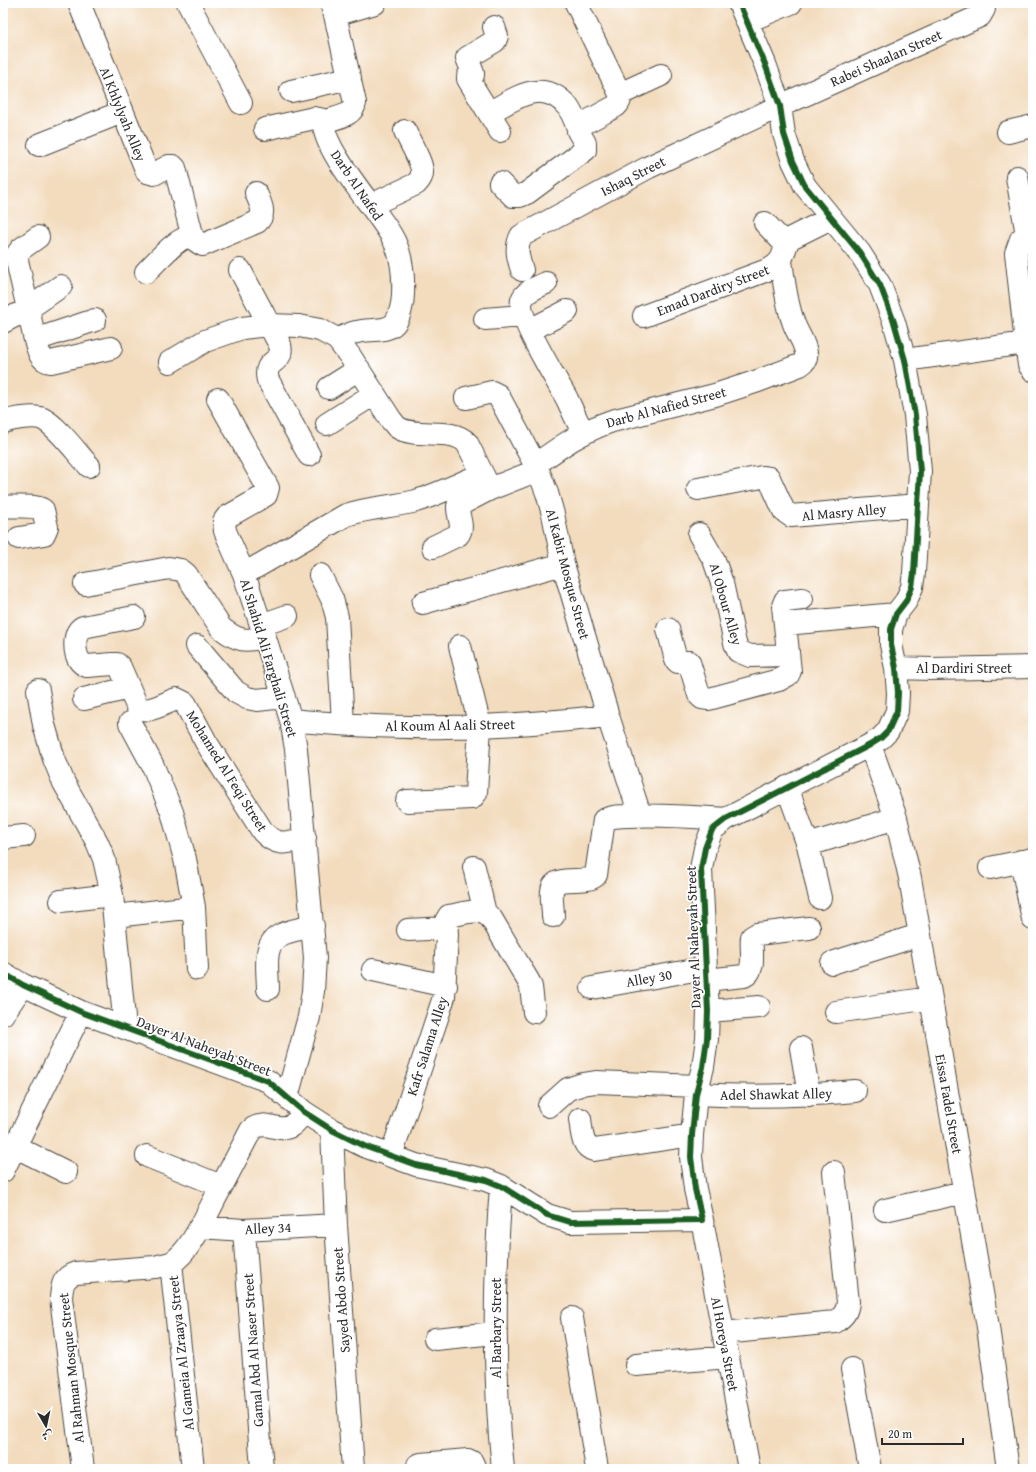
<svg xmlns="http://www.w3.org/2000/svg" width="1036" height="1472" font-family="'Gentium Book Plus',Amiri,serif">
<rect width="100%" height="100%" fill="#fff"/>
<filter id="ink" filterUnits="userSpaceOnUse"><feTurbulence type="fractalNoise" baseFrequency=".025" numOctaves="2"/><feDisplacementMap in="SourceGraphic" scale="8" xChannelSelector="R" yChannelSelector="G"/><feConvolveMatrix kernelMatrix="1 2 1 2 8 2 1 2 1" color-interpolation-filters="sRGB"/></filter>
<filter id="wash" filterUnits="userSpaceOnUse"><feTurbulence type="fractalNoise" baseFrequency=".012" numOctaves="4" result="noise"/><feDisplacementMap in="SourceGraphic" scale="16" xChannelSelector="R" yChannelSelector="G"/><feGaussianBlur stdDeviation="0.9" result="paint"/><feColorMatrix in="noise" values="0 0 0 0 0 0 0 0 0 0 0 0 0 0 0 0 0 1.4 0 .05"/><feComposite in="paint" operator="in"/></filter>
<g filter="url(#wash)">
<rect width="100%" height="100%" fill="#f3dcbe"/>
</g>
<g filter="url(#ink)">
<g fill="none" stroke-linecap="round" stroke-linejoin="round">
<defs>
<path id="street" d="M 79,3 L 147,172 L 154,174 L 169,166 L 173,166 L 175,168 L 193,238
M 188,3 L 241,103
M 331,3 L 335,15 L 355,103 C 353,116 338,117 326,121 L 324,123 C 322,149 377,210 391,235 C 402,253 404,273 403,294 C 403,302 400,319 393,325 C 384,332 368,329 357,332 C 350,333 344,337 337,339
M 335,15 L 375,3
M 748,21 L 791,3
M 494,27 L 497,36 L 495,41 L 467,58 L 473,73 L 473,75 L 468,77 L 468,79 L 500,131
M 291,91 L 350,78
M 620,94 L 661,75
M 489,113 C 514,99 542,77 567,106 C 572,112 575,121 578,128
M 265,129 L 314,118 L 320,119 L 324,123
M 1008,132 L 1033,126
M 39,145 L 122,112
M 1017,177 L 1027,235
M 500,183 L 513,196 L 520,196 L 527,193 L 585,150 L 585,143 L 578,131 L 579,126 L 616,106 C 620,102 621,99 620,94 L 576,3
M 371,205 L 416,184 C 419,181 422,177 422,173 C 423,163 409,141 405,131
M 765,223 L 786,245
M 38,237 L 21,249 L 16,256 L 35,340 C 38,350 40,361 51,362 L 111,348
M 240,270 L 280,345 C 285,365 262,358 268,380 L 309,455
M 522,270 C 518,258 515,248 521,236 L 649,167 L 780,106 L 980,16 L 984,9 L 984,3
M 146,272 C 154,264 179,236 190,237 C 194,238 197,243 203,245 L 257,222 C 267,213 260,203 256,193
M 546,283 C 538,287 525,291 522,300 C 516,316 558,382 567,399 C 572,410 577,421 583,432
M 644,316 L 770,269 C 785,261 782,253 789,239 L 831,218
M 485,319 L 523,316
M 3,322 L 28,309 L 61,286
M 530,330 L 567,311
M 35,340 L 95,320
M 1026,343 L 1016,253 L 1021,239 L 1033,232
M 905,360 L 1026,343 L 1029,365 L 1033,370
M 170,362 L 205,341 L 242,328 L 269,325 L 299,326 L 320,330 L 337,339 L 350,356 L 391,420 C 393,422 395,425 397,427 C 416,440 451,426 467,443 L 490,489
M 329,388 L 359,369
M 466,398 L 492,392 L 498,395 L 538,470 L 547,493 L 553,514 L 563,564 L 608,716 L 640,815
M 218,399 L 268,488 L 266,495 L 227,517 L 224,521 L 225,531 L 244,574 L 261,625 L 291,720 L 296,749 L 315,958 L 313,991 L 309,1017 L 287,1097
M 3,422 C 12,419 34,415 43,419 C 57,426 77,453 89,466
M 327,424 L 374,394
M 535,465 C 560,447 582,431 612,421 L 715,395 L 758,381 L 800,365 C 805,362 807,359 806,353 C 805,342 796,332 793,321 C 786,302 784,281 781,261
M 698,489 L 762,477 L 769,478 L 784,511 L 791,516 L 918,505
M 3,506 C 14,508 34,504 43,510 L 47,527 L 44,534 L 19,538
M 699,534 L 714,560 L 722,583 L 735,643 L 738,651 L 750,656 L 788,655
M 433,547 L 458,535 C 465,527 457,516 458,506 L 461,504 L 490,489 L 538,470
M 244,574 L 346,515 C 369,507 393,507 416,501 C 439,494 461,483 482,474
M 320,575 L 332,599 L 337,617 L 343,724
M 85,584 L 169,568 L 181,570 L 186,574 L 221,628 C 238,641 244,642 265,637
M 423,603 L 563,564
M 134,617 L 83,627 C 73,632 74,652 79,660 C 81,663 84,665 87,666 L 113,664 L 117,664 L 120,667 L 137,706 C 147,716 165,702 177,699 L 185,703 L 206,742 L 263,832 C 277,847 287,843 305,838
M 785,624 L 896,614
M 261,625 L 287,616
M 668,629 L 676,660 L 678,662 L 689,662 L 699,695 L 702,698 L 709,699 L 779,680 L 788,675 L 790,671 L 783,606 L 785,601 L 802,599
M 197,646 L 236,692 L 247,698 L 257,700 L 284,697
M 896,668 L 931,669 L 1033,667
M 38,690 L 44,725 L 54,759 L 64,783 L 97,842 L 104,859 L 112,895 L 125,1028
M 84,699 L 129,688
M 291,720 C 343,725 395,728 447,727 C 501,726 554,722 608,716
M 130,723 L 153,766 L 172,812 L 185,859 L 194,907 L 197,969
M 870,745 L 896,818 L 910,878 L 988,1327 L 1008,1469
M 787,787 L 808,845 L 820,898
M 407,801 L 472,798 L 476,793 L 480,726 L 460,646
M 3,838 L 24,836
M 808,845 L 896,818
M 1021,861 L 1033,919
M 474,867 L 485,913
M 990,868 L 1033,859
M 61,901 L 112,895
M 115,916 L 194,907
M 553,916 C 553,908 551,899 552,891 C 554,872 587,886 596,875 L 604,820 C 612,816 620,816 629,816 C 661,814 694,817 726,819
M 408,930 L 447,928
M 832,963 L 919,935
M 373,970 L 446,986
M 3,973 L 23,985 L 81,1012 L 268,1081 L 304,1112 L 332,1130 L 364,1146 L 416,1165 L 486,1180 L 501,1186 L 547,1215 L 570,1222 L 702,1220 L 695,1189 L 691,1157 L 692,1135 L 696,1094 L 703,1067 L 707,1039 L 708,1011 L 701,869 L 705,848 L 712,830 L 726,819 L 870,745 L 881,738 L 888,731 L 897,711 L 898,693 L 896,668 L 891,645 L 891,629 L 896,614 L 906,601 L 912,587 L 914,573 L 920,471 L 915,415 L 905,360 L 894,322 L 880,285 L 860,253 L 805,186 L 793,161 L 784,134 L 780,106 L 765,64 L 739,3
M 706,980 L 744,976 C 757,970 750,949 752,937 L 757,934 L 809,928
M 592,988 L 706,968
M 268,989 C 268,972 262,945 279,936 C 288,930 303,929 313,926
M 708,1011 L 759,1007
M 836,1012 L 930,998
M 3,1014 L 23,985
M 801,1048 L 809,1095
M 696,1094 C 750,1097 802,1096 855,1091
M 549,1106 L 568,1089 L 583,1084 L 596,1082 L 698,1086
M 580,1119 C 582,1131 581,1147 594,1150 L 692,1135
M 332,1130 L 336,1225 L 353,1469
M 16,1147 L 66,1172
M 147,1156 L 221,1186
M 391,1156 L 444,997 L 447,934 L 446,921 L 449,916 C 463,914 480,906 491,918 L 529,982 L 531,987 L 534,1012
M 3,1171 L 81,1012
M 501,1186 C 494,1281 493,1375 503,1469
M 885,1210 L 964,1192
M 702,1220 L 749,1469
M 200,1227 L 244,1230 L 336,1225
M 244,1230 L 262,1469
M 572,1318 L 597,1469
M 723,1333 L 835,1322 C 844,1316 847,1312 848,1302 L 834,1172
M 435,1339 L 495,1333
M 636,1365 L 728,1357
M 852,1369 L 870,1469
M 83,1469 L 61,1298 C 62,1285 63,1277 76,1273 L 155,1267 L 171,1263
M 193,1469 L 171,1263 C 191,1252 207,1213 218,1193 C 229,1172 240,1151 251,1130 C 266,1118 278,1134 291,1126 C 296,1123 300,1116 304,1112
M 418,1469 L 418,1465 L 421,1464 L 468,1460 L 472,1462 L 475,1469"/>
</defs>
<use href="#street" stroke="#494641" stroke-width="24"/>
<use href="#street" stroke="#fff" stroke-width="22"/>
<defs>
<path id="cycleway" d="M 3,973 L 23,985 L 81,1012 L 268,1081 L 304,1112 L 332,1130 L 364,1146 L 416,1165 L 486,1180 L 501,1186 L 547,1215 L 570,1222 L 702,1220 L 695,1189 L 691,1157 L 692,1135 L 696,1094 L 703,1067 L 707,1039 L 708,1011 L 701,869 L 705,848 L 712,830 L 726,819 L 870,745 L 881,738 L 888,731 L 897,711 L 898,693 L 896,668 L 891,645 L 891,629 L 896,614 L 906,601 L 912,587 L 914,573 L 920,471 L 915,415 L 905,360 L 894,322 L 880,285 L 860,253 L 805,186 L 793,161 L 784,134 L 780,106 L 765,64 L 739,3"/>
</defs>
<use href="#cycleway" stroke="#fff" stroke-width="8"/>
<use href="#cycleway" stroke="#1b5e20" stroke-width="6"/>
</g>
</g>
<g text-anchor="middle" stroke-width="3.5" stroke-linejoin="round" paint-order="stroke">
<g font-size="14" fill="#2b2b2b" stroke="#fff">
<text transform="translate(886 58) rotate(-24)" y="5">Rabei Shaalan Street</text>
<text transform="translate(123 114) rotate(68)" y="5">Al Khlylyah Alley</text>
<text transform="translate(633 176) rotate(-27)" y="5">Ishaq Street</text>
<text transform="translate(357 185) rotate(56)" y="5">Darb Al Nafed</text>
<text transform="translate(713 290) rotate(-21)" y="5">Emad Dardiry Street</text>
<text transform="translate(666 407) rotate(-15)" y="5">Darb Al Nafied Street</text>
<text transform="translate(844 512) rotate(-5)" y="5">Al Masry Alley</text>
<text transform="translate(568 574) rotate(75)" y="5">Al Kabir Mosque Street</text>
<text transform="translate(726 604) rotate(74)" y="5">Al Obour Alley</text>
<text transform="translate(269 658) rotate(73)" y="5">Al Shahid Ali Farghali Street</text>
<text x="964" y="673">Al Dardiri Street</text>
<text transform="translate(450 725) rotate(-1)" y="5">Al Koum Al Aali Street</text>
<text transform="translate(227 771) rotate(58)" y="5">Mohamed Al Feqi Street</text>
<text transform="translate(693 937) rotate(-92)" y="5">Dayer Al Naheyah Street</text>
<text transform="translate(649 978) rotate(-10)" y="5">Alley 30</text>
<text transform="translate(204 1046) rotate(21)" y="5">Dayer Al Naheyah Street</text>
<text transform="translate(427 1046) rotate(-72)" y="5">Kafr Salama Alley</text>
<text transform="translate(776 1094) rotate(-1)" y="5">Adel Shawkat Alley</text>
<text transform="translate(949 1104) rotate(80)" y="5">Eissa Fadel Street</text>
<text transform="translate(268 1228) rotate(-3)" y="5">Alley 34</text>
<text transform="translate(341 1300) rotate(-94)" y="5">Sayed Abdo Street</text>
<text transform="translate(496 1328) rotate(-90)" y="5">Al Barbary Street</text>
<text transform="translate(725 1344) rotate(79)" y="5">Al Horeya Street</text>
<text transform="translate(253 1350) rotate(-94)" y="5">Gamal Abd Al Naser Street</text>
<text transform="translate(181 1353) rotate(-96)" y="5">Al Gameia Al Zraaya Street</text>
<text transform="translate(71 1368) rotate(-96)" y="5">Al Rahman Mosque Street</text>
</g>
</g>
<rect width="1036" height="1472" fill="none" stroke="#fff" stroke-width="16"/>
<g transform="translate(46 1426) rotate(171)" stroke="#ffffff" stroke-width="3" paint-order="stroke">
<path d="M0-3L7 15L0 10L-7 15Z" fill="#2b2b2b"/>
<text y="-6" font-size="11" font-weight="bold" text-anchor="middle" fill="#2b2b2b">ش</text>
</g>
<path d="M882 1438v6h81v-6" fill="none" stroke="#2b2b2b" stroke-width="2"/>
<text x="888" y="1438" font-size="12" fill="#2b2b2b" stroke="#ffffff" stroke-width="3" paint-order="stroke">20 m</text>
</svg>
